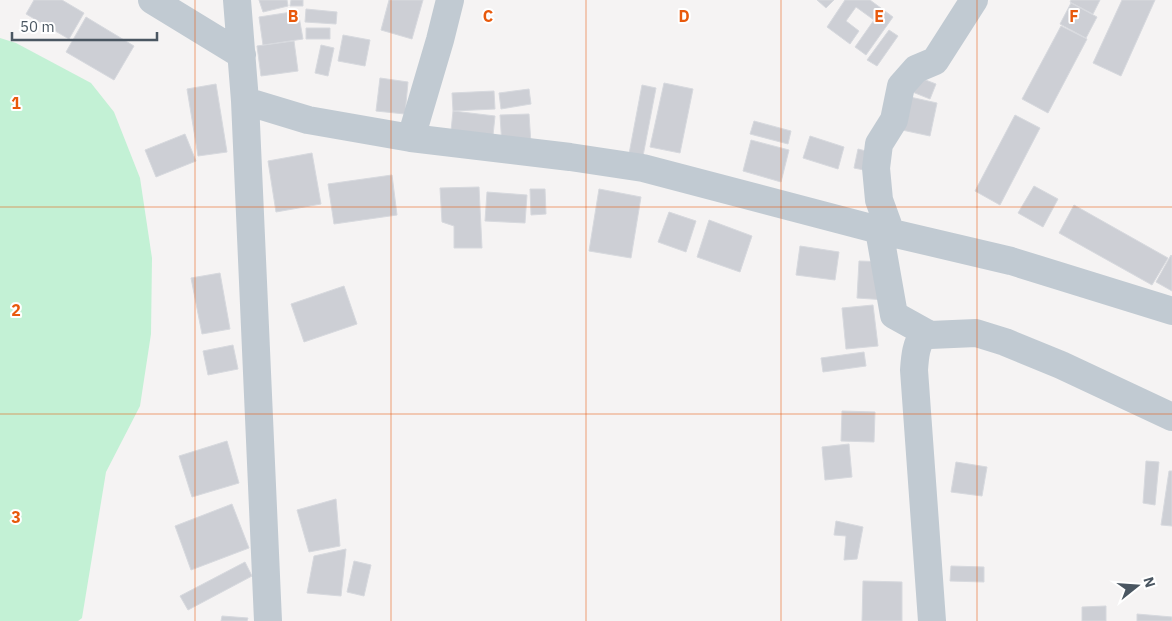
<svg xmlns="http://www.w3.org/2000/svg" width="1172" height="621" font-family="'IBM Plex Sans',sans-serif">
<rect width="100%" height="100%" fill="#f5f3f3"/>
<path fill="#c3f1d5" d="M 0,38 L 16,43 L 91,83 L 114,112 L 140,178 L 152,258 L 151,334 L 140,406 L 106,472 L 82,618 L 78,621 L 0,621 Z"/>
<path fill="#cdcfd5" stroke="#d7d9de" d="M 34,0 L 62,0 L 84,13 L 69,39 L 26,14 Z
M 259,0 L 287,0 L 288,6 L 263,12 Z
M 291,0 L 303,0 L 303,6 L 290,6 Z
M 389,0 L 423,0 L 412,39 L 381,30 Z
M 817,0 L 834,0 L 826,8 Z
M 845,0 L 870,0 L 893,17 L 866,55 L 855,47 L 874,20 L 856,7 L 846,21 L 859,31 L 850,44 L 827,27 Z
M 1071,0 L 1100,0 L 1093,14 L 1070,2 Z
M 1122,0 L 1155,0 L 1121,76 L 1093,63 Z
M 1071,3 L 1097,17 L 1086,38 L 1060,24 Z
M 306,9 L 337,12 L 336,24 L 305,22 Z
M 298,11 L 303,39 L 263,45 L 259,17 Z
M 86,17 L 134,46 L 114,80 L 66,52 Z
M 1061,26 L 1087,39 L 1048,113 L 1022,99 Z
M 306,28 L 330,28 L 330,39 L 306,39 Z
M 889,30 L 898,36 L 877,66 L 867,60 Z
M 343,35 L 370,40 L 365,66 L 338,61 Z
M 294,41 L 298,71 L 261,76 L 257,46 Z
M 321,45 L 334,48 L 328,76 L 315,73 Z
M 915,76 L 936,84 L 930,99 L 910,91 Z
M 380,78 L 408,82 L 405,114 L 376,111 Z
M 664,83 L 693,89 L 680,153 L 650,147 Z
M 216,84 L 227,152 L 198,156 L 187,89 Z
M 642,85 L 656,88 L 643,156 L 629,154 Z
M 529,89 L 531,104 L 501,109 L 499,93 Z
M 494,91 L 495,109 L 453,111 L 452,93 Z
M 910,97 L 937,103 L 930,136 L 902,130 Z
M 453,111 L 495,116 L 492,145 L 450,141 Z
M 529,114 L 531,144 L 502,146 L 500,115 Z
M 1015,115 L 1040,128 L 1000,205 L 975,191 Z
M 754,121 L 791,131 L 788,144 L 750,134 Z
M 185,134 L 196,161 L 156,177 L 145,150 Z
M 810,136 L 844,147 L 838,169 L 803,158 Z
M 751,140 L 789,150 L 781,182 L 743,171 Z
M 858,149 L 878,154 L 874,172 L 854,168 Z
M 312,153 L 321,204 L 276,212 L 268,161 Z
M 392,175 L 397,215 L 334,224 L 328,184 Z
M 1034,186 L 1058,199 L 1043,227 L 1018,213 Z
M 479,187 L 482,248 L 454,248 L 454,226 L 442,222 L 440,188 Z
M 530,189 L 545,189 L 546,214 L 531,215 Z
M 599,189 L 641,197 L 631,258 L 589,251 Z
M 487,192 L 527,195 L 525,223 L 485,221 Z
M 1074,205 L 1168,258 L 1152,285 L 1059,233 Z
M 669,212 L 696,221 L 686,252 L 658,242 Z
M 709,220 L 752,236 L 740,272 L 697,257 Z
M 800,246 L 839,252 L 835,280 L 796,275 Z
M 1171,255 L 1172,256 L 1172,291 L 1156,282 Z
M 859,261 L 889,262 L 887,300 L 857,298 Z
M 220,273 L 230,329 L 202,334 L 191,278 Z
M 344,286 L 357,324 L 304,342 L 291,304 Z
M 873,305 L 878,346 L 846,349 L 842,308 Z
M 233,345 L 238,369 L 208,375 L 203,351 Z
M 864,352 L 866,366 L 823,372 L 821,358 Z
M 842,411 L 875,412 L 874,442 L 841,441 Z
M 227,441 L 239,483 L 192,497 L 179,456 Z
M 849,444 L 852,477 L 825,480 L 822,447 Z
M 1146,461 L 1159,462 L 1155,505 L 1143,503 Z
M 956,462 L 987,467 L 982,496 L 951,492 Z
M 1169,471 L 1172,471 L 1172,526 L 1161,525 Z
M 336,499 L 340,546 L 309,552 L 297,510 Z
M 232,504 L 249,548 L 191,570 L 175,526 Z
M 836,521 L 863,527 L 857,559 L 844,560 L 846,536 L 834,535 Z
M 346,549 L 341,596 L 307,593 L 314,556 Z
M 354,561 L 371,565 L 364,596 L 347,592 Z
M 245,562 L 252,576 L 188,610 L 180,596 Z
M 951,566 L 984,567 L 984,582 L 950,581 Z
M 863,581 L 902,582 L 902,621 L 862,621 Z
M 1106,606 L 1106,621 L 1082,621 L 1082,607 Z
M 1137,614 L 1172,617 L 1172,621 L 1137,621 Z
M 222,616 L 248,618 L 247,621 L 221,621 Z"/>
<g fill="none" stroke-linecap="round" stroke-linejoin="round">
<path stroke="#c1cad2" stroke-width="28" d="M 152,0 L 242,55
M 237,0 L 245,101 L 268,621
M 245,101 L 308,120 L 411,138 L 570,157 L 643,168 L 879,230 L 1011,261 L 1172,311
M 411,138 L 440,40 L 450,0
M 879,230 L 894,315 L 930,335 L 976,333 L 1005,342 L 1061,365 L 1172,417
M 891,233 L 879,200 L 876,168 L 879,144 L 894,120 L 901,86 L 916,69 L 935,61 L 974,0
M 924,333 C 916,344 915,356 914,370 L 932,621"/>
</g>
<path fill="none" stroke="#e8590c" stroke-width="1" stroke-opacity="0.55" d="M 195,0 L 195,621M 391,0 L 391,621M 586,0 L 586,621M 781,0 L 781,621M 977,0 L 977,621M 0,207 L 1172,207M 0,414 L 1172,414"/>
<g font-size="16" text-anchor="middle" font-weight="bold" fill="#e8590c" stroke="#fff" stroke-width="4" stroke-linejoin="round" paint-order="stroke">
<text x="293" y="22">B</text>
<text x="488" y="22">C</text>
<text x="684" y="22">D</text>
<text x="879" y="22">E</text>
<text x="1074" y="22">F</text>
<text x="16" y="109">1</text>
<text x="16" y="316">2</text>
<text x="16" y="523">3</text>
</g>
<g transform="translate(1137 586) rotate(73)" stroke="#ffffff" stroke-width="4" paint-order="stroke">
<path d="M0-4L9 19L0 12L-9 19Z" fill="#4a5661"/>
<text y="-8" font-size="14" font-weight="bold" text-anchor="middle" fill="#4a5661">N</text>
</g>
<path d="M12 32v8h145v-8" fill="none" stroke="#4a5661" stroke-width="2.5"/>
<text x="20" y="32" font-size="15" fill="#4a5661" stroke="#ffffff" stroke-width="4" paint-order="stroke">50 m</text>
</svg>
